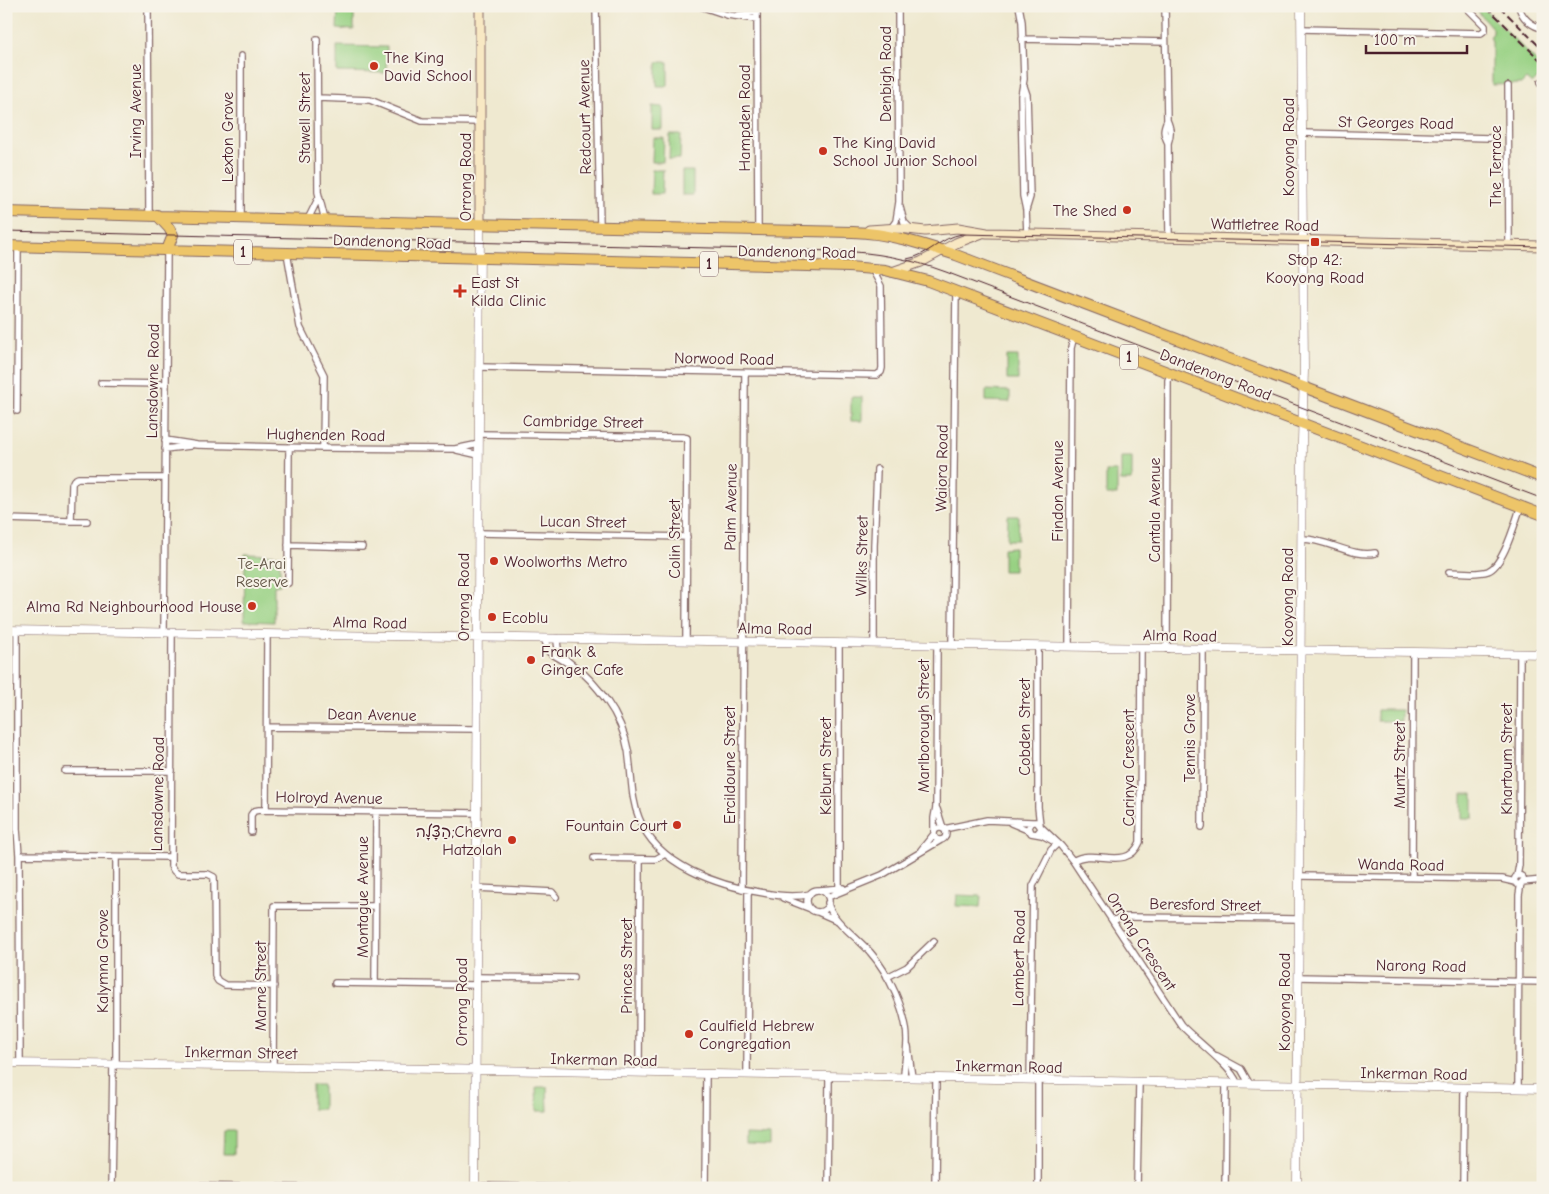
<svg xmlns="http://www.w3.org/2000/svg" width="1549" height="1194" font-family="'Comic Neue','Playpen Sans Hebrew',sans-serif">
<rect width="100%" height="100%" fill="#f7f3e8"/>
<filter id="ink" filterUnits="userSpaceOnUse"><feTurbulence type="fractalNoise" baseFrequency=".02" numOctaves="2"/><feDisplacementMap in="SourceGraphic" scale="10" xChannelSelector="R" yChannelSelector="G"/><feConvolveMatrix kernelMatrix="1 2 1 2 8 2 1 2 1" color-interpolation-filters="sRGB"/></filter>
<filter id="wash" filterUnits="userSpaceOnUse"><feTurbulence type="fractalNoise" baseFrequency=".0096" numOctaves="4" result="noise"/><feDisplacementMap in="SourceGraphic" scale="20" xChannelSelector="R" yChannelSelector="G"/><feGaussianBlur stdDeviation="1.12" result="paint"/><feColorMatrix in="noise" values="0 0 0 0 0 0 0 0 0 0 0 0 0 0 0 0 0 1.4 0 .05"/><feComposite in="paint" operator="in"/></filter>
<g filter="url(#wash)">
<rect width="100%" height="100%" fill="#efe9d0"/>
<path fill="#98d183" stroke="#717857" d="M 338,6 L 354,6 L 354,30 L 337,29 Z
M 1473,6 L 1482,7 L 1543,68 L 1543,75 L 1541,75 L 1532,84 L 1526,79 L 1521,84 L 1492,85 L 1492,41 L 1490,37 L 1493,33 L 1493,29 Z
M 337,46 L 387,47 L 386,73 L 337,72 Z
M 657,62 L 668,62 L 668,86 L 657,86 Z
M 652,106 L 663,107 L 663,130 L 652,130 Z
M 670,135 L 681,135 L 680,159 L 669,159 Z
M 653,138 L 664,138 L 663,162 L 652,162 Z
M 652,170 L 663,170 L 662,194 L 651,194 Z
M 682,171 L 693,171 L 693,195 L 682,195 Z
M 1007,356 L 1018,356 L 1018,380 L 1007,380 Z
M 986,390 L 1010,391 L 1010,402 L 986,401 Z
M 851,397 L 862,397 L 862,421 L 851,421 Z
M 1121,457 L 1132,457 L 1132,481 L 1121,481 Z
M 1106,471 L 1117,471 L 1117,495 L 1106,495 Z
M 1008,516 L 1019,516 L 1018,540 L 1007,540 Z
M 1014,547 L 1014,571 L 1003,571 L 1003,548 Z
M 245,554 L 280,555 L 280,585 L 274,586 L 274,622 L 244,621 Z
M 1377,710 L 1401,710 L 1401,721 L 1377,721 Z
M 1462,794 L 1473,794 L 1473,818 L 1462,818 Z
M 957,895 L 981,896 L 980,907 L 956,906 Z
M 312,1085 L 323,1085 L 323,1109 L 312,1109 Z
M 536,1087 L 547,1087 L 548,1111 L 537,1111 Z
M 224,1131 L 234,1131 L 234,1154 L 223,1154 Z
M 746,1134 L 770,1135 L 770,1146 L 746,1145 Z"/>
</g>
<g filter="url(#ink)">
<g fill="none" stroke-linecap="round" stroke-linejoin="round">
<defs>
<path id="minor" d="M 148,6 L 149,215
M 596,6 L 600,227
M 700,6 L 727,15 L 757,19
M 757,6 L 758,230
M 1019,6 L 1022,22 L 1024,79 L 1021,96 L 1023,196 L 1026,210
M 1165,6 L 1167,120 C 1171,129 1171,134 1168,143 L 1169,237
M 1519,6 C 1521,17 1532,27 1543,28
M 738,15 L 757,12
M 1301,29 L 1481,33 L 1485,30 L 1485,26 L 1465,6
M 317,39 L 318,192 L 325,220
M 1022,39 L 1165,42
M 241,56 L 241,218
M 1541,82 L 1543,85
M 1024,86 L 1027,95 L 1030,197 L 1026,210 L 1027,233
M 1508,86 L 1509,245
M 318,98 L 370,100 L 422,121 L 480,122
M 1167,120 C 1163,129 1163,133 1168,143
M 1302,133 L 1490,138
M 900,207 L 904,222 L 911,229
M 308,219 L 319,197
M 891,228 L 896,221 L 899,202 L 898,6
M 287,253 L 300,327 L 324,375 L 323,448
M 480,367 L 877,375 L 881,372 L 882,368 L 881,286 L 872,269
M 101,383 L 166,384
M 17,411 L 18,247
M 479,434 L 682,437 L 687,438 L 686,640
M 165,440 L 197,445 L 323,448 L 455,449 L 479,444
M 165,449 L 190,446
M 457,450 L 479,455
M 6,519 L 71,521 L 72,484 L 74,480 L 78,478 L 165,478
M 71,521 L 87,521
M 479,533 L 687,537
M 1301,539 C 1325,538 1352,558 1375,553
M 288,545 L 362,547
M 1449,572 C 1461,572 1476,575 1488,571 C 1504,565 1515,522 1521,506
M 288,583 L 289,447
M 17,630 L 17,829 L 19,855 L 20,1063
M 164,632 L 167,250
M 172,632 L 171,866 L 174,871 L 178,874 L 208,874 L 214,877 L 215,976 L 218,981 L 225,985 L 274,986
M 544,638 L 549,652 L 569,664
M 557,638 C 557,643 557,648 560,653 C 566,661 575,667 583,673 C 595,684 605,697 614,712 C 623,728 629,747 630,766 C 632,784 632,801 639,818 C 657,866 719,886 764,893 C 779,896 795,898 810,894
M 839,643 L 839,892
M 874,644 L 874,546 L 877,469
M 952,645 L 956,292
M 1038,646 L 1038,807 L 1040,825
M 1069,647 L 1071,348 L 1074,336
M 1167,649 L 1168,380 L 1171,373
M 267,727 L 477,729
M 65,771 L 172,771
M 937,809 L 943,828
M 266,810 L 267,634
M 1011,823 L 1030,831
M 1040,826 L 1061,846 L 1073,861 L 1181,1025 C 1195,1040 1232,1067 1237,1083
M 1202,827 L 1203,649
M934 834a6 6 0 1 1 12 0a6 6 0 1 1-12 0Z
M 944,829 L 987,820 L 1032,822
M 251,832 L 251,815 L 254,811 L 259,810 L 477,813
M 934,832 L 934,818 L 936,807 L 937,645
M 1037,834 L 1041,829 L 1040,826 L 1037,822 L 1032,822 L 1029,827 L 1031,833 L 1042,835 L 1055,842
M 921,850 L 934,834
M 19,855 L 170,857
M 116,857 L 116,1064
M 594,858 L 656,859 L 665,854
M 1073,861 C 1095,847 1127,873 1140,842 L 1141,648
M1514.5 880a4.5 4.5 0 1 1 9 0a4.5 4.5 0 1 1-9 0Z
M 1299,876 L 1502,879 L 1515,882
M 1517,876 L 1519,865 L 1520,654
M 1412,877 L 1413,652
M 1522,882 L 1543,880
M 477,888 L 552,892 L 556,897
M 742,889 L 745,373
M 820,890 L 843,888
M807 901a11 11 0 1 1 22 0a11 11 0 1 1-22 0Z
M 828,897 L 882,875 L 941,840
M 783,898 L 811,909
M 828,903 C 831,920 858,938 870,952 C 888,972 907,1012 907,1040 C 907,1052 904,1065 904,1078
M 818,912 L 836,920
M 1113,921 L 1121,917 L 1129,917 L 1298,919
M 476,977 L 573,978
M 887,977 L 907,967 L 934,941
M 1298,977 L 1543,982
M 335,983 L 476,985
M 375,983 L 376,812
M 908,1046 L 912,1078
M 1217,1056 L 1241,1069 L 1249,1083
M 273,1067 L 274,906 L 375,906
M 639,1073 L 640,859
M 747,1075 L 748,891
M 1030,1080 L 1033,886 L 1051,850 L 1058,843
M 1518,1089 L 1519,895 L 1521,883
M 166,1186 L 312,1188
M 111,1188 L 113,1064
M 476,1188 L 485,1186 L 567,1188
M 705,1188 L 706,1074
M 828,1188 L 829,1077
M 935,1188 L 936,1079
M 1038,1188 L 1038,1080
M 1137,1188 L 1139,1082
M 1225,1188 L 1226,1083
M 1463,1188 L 1464,1088"/>
<path id="tertiary" d="M 6,630 L 1543,654
M 6,1063 L 439,1069 L 1543,1089
M 475,1188 L 480,224
M 1297,1188 L 1302,441 L 1304,370 L 1301,6"/>
<path id="secondary" d="M 480,6 L 480,224
M 869,230 L 899,228 L 925,231 L 958,228 L 987,233 L 1543,246
M 892,272 L 921,262 L 956,243 L 982,233"/>
<path id="trunk" d="M 6,212 L 466,224 L 853,232 C 889,233 922,244 956,255 L 1543,478
M 157,215 L 169,228 L 173,235 L 167,250
M 6,246 L 849,267 L 885,270 L 928,281 L 1543,515"/>
</defs>
<use href="#minor" stroke="#846665" stroke-width="8"/>
<use href="#tertiary" stroke="#846665" stroke-width="9"/>
<use href="#secondary" stroke="#846665" stroke-width="11"/>
<use href="#trunk" stroke="#846665" stroke-width="12"/>
<use href="#minor" stroke="#fff" stroke-width="5.5"/>
<use href="#tertiary" stroke="#fff" stroke-width="8"/>
<use href="#secondary" stroke="#f8e8c3" stroke-width="9"/>
<use href="#trunk" stroke="#edc569" stroke-width="10"/>
<path stroke="#4a1f2b" stroke-width="1" d="M 6,231 L 837,251 C 875,252 911,259 946,272 L 1543,499
M 907,259 C 928,256 941,237 962,234 L 1543,247"/>
<path stroke="#4a1f2b" stroke-width="2" stroke-dasharray="8 4" stroke-linecap="butt" d="M 1486,6 L 1543,63
M 1499,6 L 1543,50"/>
</g>
</g>
<g fill="#c8321e" stroke="#f7f3e8" stroke-width="2">
<circle cx="374" cy="66" r="5"/>
<circle cx="823" cy="151" r="5"/>
<circle cx="1127" cy="210" r="5"/>
<rect x="1310" y="237" width="10" height="10" rx="2.5"/>
<path d="M457.5 283.5h5v5h5v5h-5v5h-5v-5h-5v-5h5z"/>
<circle cx="494" cy="561" r="5"/>
<circle cx="252" cy="606" r="5"/>
<circle cx="492" cy="617" r="5"/>
<circle cx="531" cy="660" r="5"/>
<circle cx="677" cy="825" r="5"/>
<circle cx="512" cy="840" r="5"/>
<circle cx="689" cy="1034" r="5"/>
</g>
<g text-anchor="middle" stroke-width="4" stroke-linejoin="round" paint-order="stroke">
<g fill="#f7f3e8" stroke="#7e5f64" stroke-width="1">
<rect x="234" y="239.5" width="18" height="25" rx="4"/>
<rect x="700" y="251.5" width="18" height="25" rx="4"/>
<rect x="1120" y="344.5" width="18" height="25" rx="4"/>
</g>
<g font-size="15" font-weight="bold" fill="#4a1f2b">
<text x="243" y="257">1</text>
<text x="709" y="269">1</text>
<text x="1129" y="362">1</text>
</g>
<g font-size="16" fill="#4a1f2b" stroke="#f7f3e8" text-anchor="start">
<text x="384" y="63">The King<tspan x="384" dy="18">David School</tspan></text>
<text x="833" y="148">The King David<tspan x="833" dy="18">School Junior School</tspan></text>
<text x="1117" y="216" text-anchor="end">The Shed</text>
<text x="1315" y="265" text-anchor="middle">Stop 42:<tspan x="1315" dy="18">Kooyong Road</tspan></text>
<text x="471" y="288">East St<tspan x="471" dy="18">Kilda Clinic</tspan></text>
<text x="504" y="567">Woolworths Metro</text>
<text x="242" y="612" text-anchor="end">Alma Rd Neighbourhood House</text>
<text x="502" y="623">Ecoblu</text>
<text x="541" y="657">Frank &amp;<tspan x="541" dy="18">Ginger Cafe</tspan></text>
<text x="667" y="831" text-anchor="end">Fountain Court</text>
<text x="502" y="837" text-anchor="end">הַצָּלָה;Chevra<tspan x="502" dy="18">Hatzolah</tspan></text>
<text x="699" y="1031">Caulfield Hebrew<tspan x="699" dy="18">Congregation</tspan></text>
</g>
<g font-size="16" fill="#4a1f2b" stroke="#f7f3e8">
<text transform="translate(885 74) rotate(-90)" y="6">Denbigh Road</text>
<text transform="translate(135 111) rotate(-90)" y="6">Irving Avenue</text>
<text transform="translate(584 117) rotate(-91)" y="6">Redcourt Avenue</text>
<text transform="translate(304 118) rotate(-90)" y="6">Stawell Street</text>
<text transform="translate(744 118) rotate(-90)" y="6">Hampden Road</text>
<text transform="translate(1396 122) rotate(1)" y="6">St Georges Road</text>
<text transform="translate(227 137) rotate(-90)" y="6">Lexton Grove</text>
<text transform="translate(1288 147) rotate(-90)" y="6">Kooyong Road</text>
<text transform="translate(1495 166) rotate(-90)" y="6">The Terrace</text>
<text transform="translate(465 177) rotate(-90)" y="6">Orrong Road</text>
<text transform="translate(1265 224) rotate(1)" y="6">Wattletree Road</text>
<text transform="translate(392 241) rotate(2)" y="6">Dandenong Road</text>
<text transform="translate(797 251) rotate(1)" y="6">Dandenong Road</text>
<text transform="translate(724 358) rotate(1)" y="6">Norwood Road</text>
<text transform="translate(1216 374) rotate(21)" y="6">Dandenong Road</text>
<text transform="translate(152 381) rotate(-89)" y="6">Lansdowne Road</text>
<text transform="translate(583 421) rotate(1)" y="6">Cambridge Street</text>
<text transform="translate(326 434) rotate(1)" y="6">Hughenden Road</text>
<text transform="translate(941 468) rotate(-89)" y="6">Waiora Road</text>
<text transform="translate(1057 491) rotate(-90)" y="6">Findon Avenue</text>
<text transform="translate(730 507) rotate(-89)" y="6">Palm Avenue</text>
<text transform="translate(1154 510) rotate(-90)" y="6">Cantala Avenue</text>
<text transform="translate(583 521) rotate(1)" y="6">Lucan Street</text>
<text transform="translate(674 539) rotate(-90)" y="6">Colin Street</text>
<text transform="translate(861 556) rotate(-89)" y="6">Wilks Street</text>
<text transform="translate(463 597) rotate(-90)" y="6">Orrong Road</text>
<text transform="translate(1287 597) rotate(-90)" y="6">Kooyong Road</text>
<text transform="translate(370 622) rotate(1)" y="6">Alma Road</text>
<text transform="translate(775 628) rotate(1)" y="6">Alma Road</text>
<text transform="translate(1180 635) rotate(1)" y="6">Alma Road</text>
<text transform="translate(372 714) rotate(1)" y="6">Dean Avenue</text>
<text transform="translate(923 726) rotate(-90)" y="6">Marlborough Street</text>
<text transform="translate(1024 727) rotate(-90)" y="6">Cobden Street</text>
<text transform="translate(1189 738) rotate(-90)" y="6">Tennis Grove</text>
<text transform="translate(1506 759) rotate(-90)" y="6">Khartoum Street</text>
<text transform="translate(729 765) rotate(-90)" y="6">Ercildoune Street</text>
<text transform="translate(1399 765) rotate(-90)" y="6">Muntz Street</text>
<text transform="translate(825 766) rotate(-90)" y="6">Kelburn Street</text>
<text transform="translate(1128 768) rotate(-90)" y="6">Carinya Crescent</text>
<text transform="translate(157 794) rotate(-89)" y="6">Lansdowne Road</text>
<text transform="translate(329 797) rotate(1)" y="6">Holroyd Avenue</text>
<text transform="translate(1401 864) rotate(1)" y="6">Wanda Road</text>
<text transform="translate(362 897) rotate(-90)" y="6">Montague Avenue</text>
<text transform="translate(1205 904) rotate(1)" y="6">Beresford Street</text>
<text transform="translate(1142 941) rotate(57)" y="6">Orrong Crescent</text>
<text transform="translate(1018 958) rotate(-89)" y="6">Lambert Road</text>
<text transform="translate(102 961) rotate(-90)" y="6">Kalymna Grove</text>
<text transform="translate(1421 965) rotate(1)" y="6">Narong Road</text>
<text transform="translate(626 966) rotate(-90)" y="6">Princes Street</text>
<text transform="translate(260 986) rotate(-90)" y="6">Marne Street</text>
<text transform="translate(461 1002) rotate(-90)" y="6">Orrong Road</text>
<text transform="translate(1284 1002) rotate(-90)" y="6">Kooyong Road</text>
<text transform="translate(241 1052) rotate(1)" y="6">Inkerman Street</text>
<text transform="translate(604 1059) rotate(1)" y="6">Inkerman Road</text>
<text transform="translate(1009 1066) rotate(1)" y="6">Inkerman Road</text>
<text transform="translate(1414 1073) rotate(1)" y="6">Inkerman Road</text>
</g>
<g font-size="16" fill="#615445" stroke="#f7f3e8">
<text x="262" y="569">Te-Arai<tspan x="262" dy="18">Reserve</tspan></text>
</g>
</g>
<rect width="1549" height="1194" fill="none" stroke="#f7f3e8" stroke-width="25"/>
<path d="M1366 45v8h101v-8" fill="none" stroke="#4a1f2b" stroke-width="2.5"/>
<text x="1374" y="45" font-size="15" fill="#4a1f2b" stroke="#f7f3e8" stroke-width="4" paint-order="stroke">100 m</text>
</svg>
